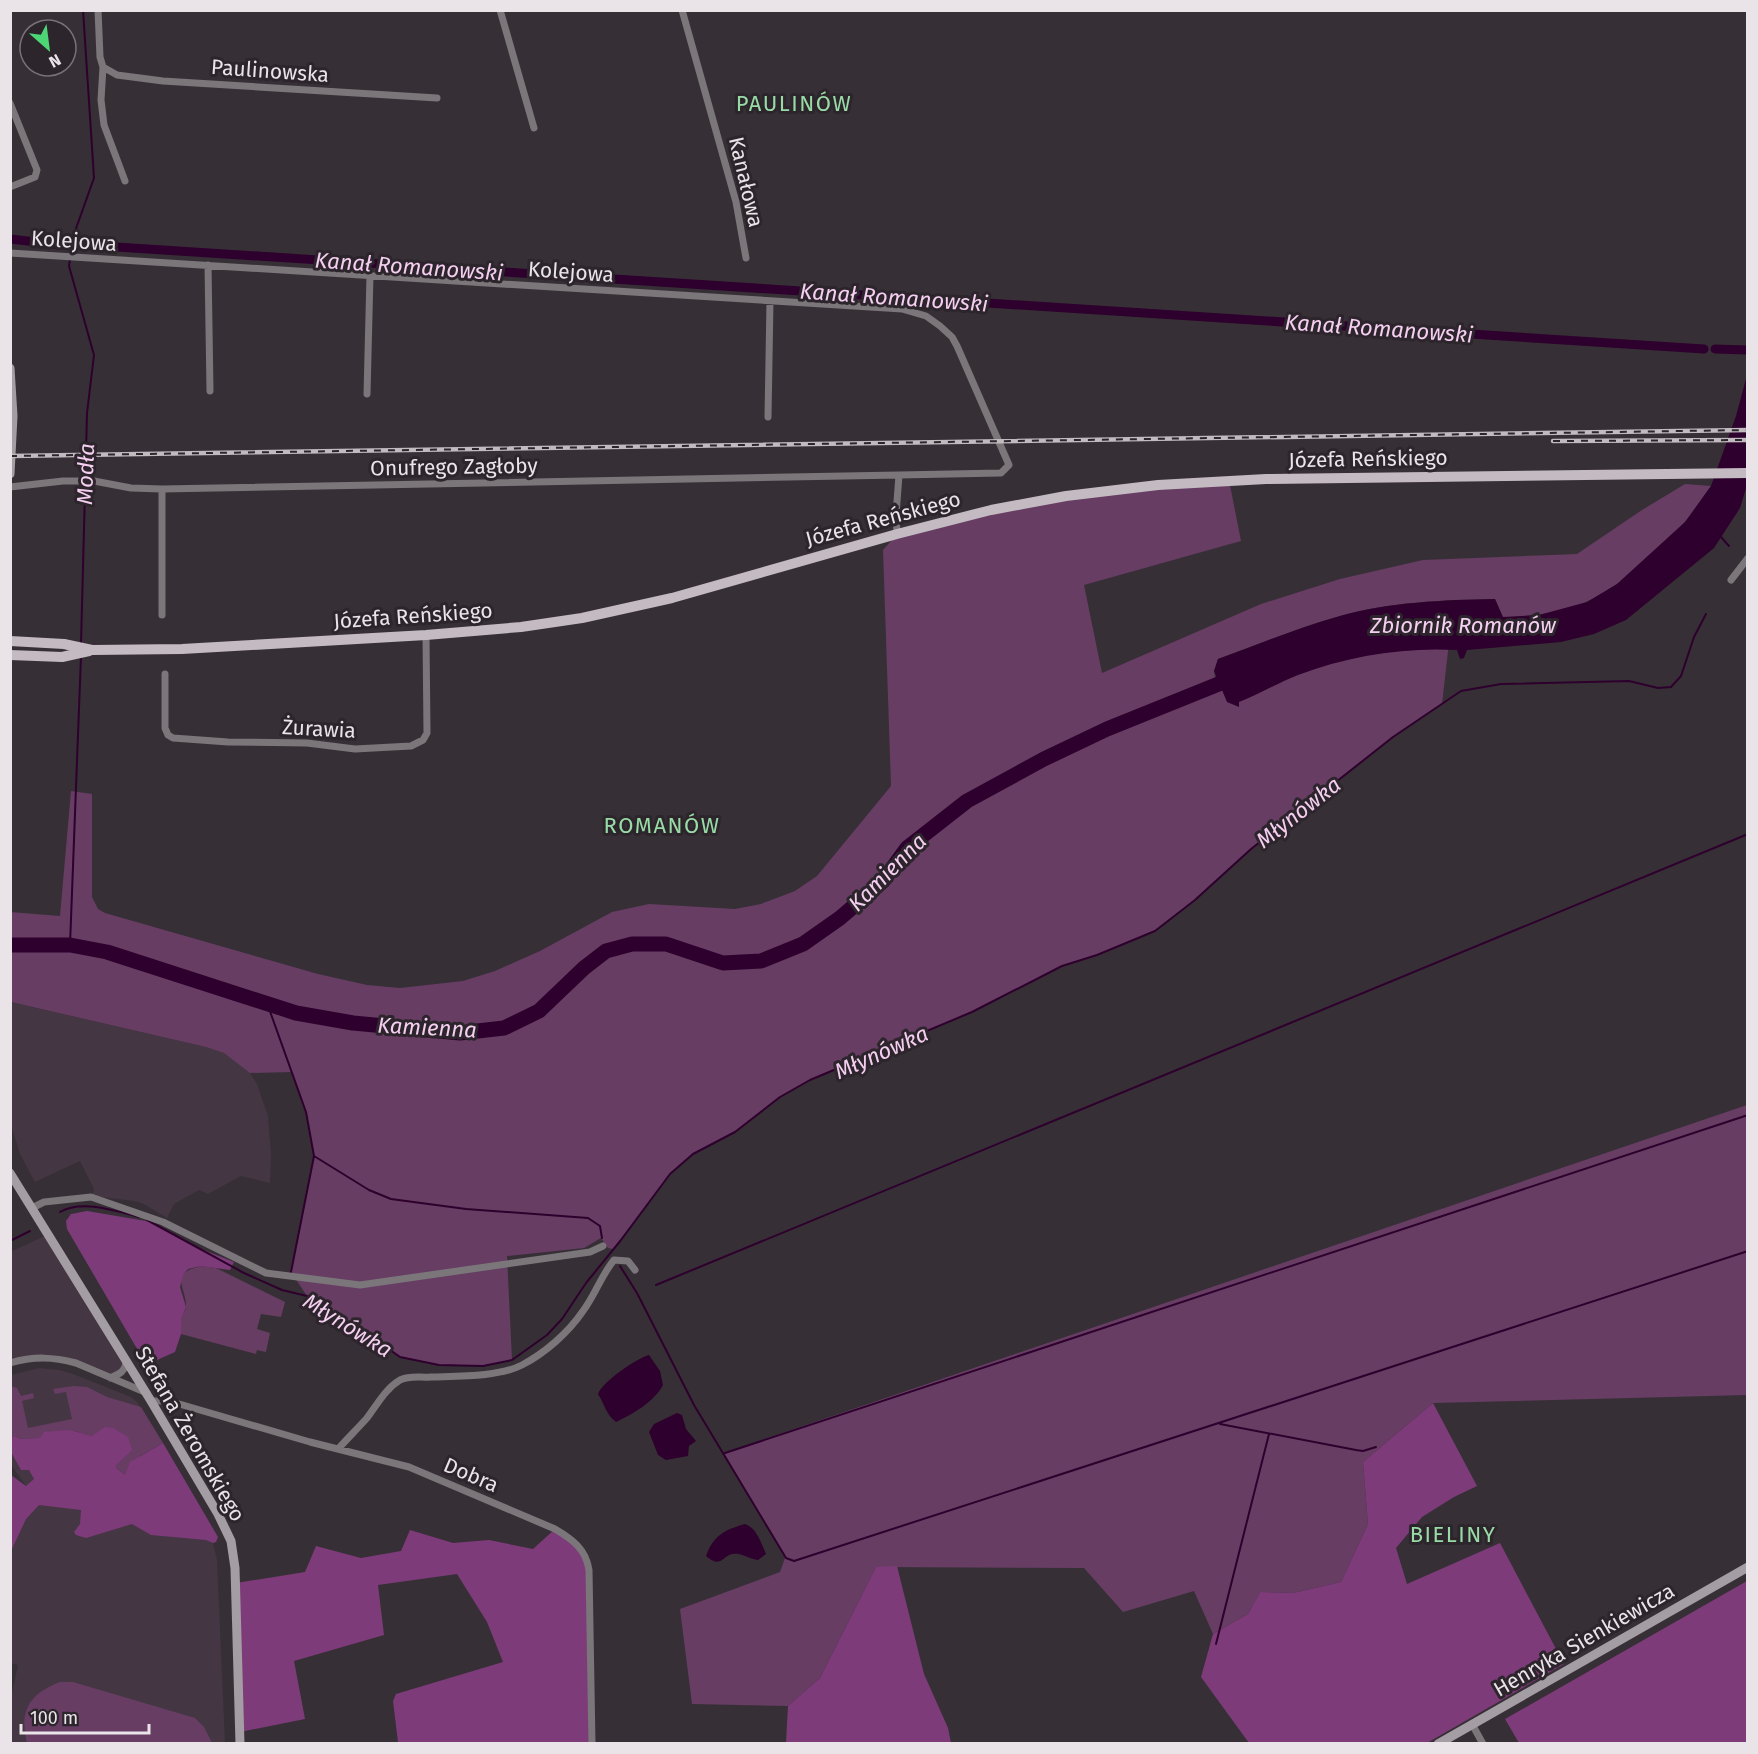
<svg xmlns="http://www.w3.org/2000/svg" width="1758" height="1754" font-family="'Fira Sans',sans-serif">
<rect width="100%" height="100%" fill="#372f36"/>
<path fill="#443642" d="M 10,1002 L 206,1047 L 224,1053 L 242,1065 L 250,1073 L 257,1084 L 268,1116 L 271,1154 L 270,1183 L 241,1176 L 208,1194 L 199,1190 L 174,1204 L 167,1218 L 144,1204 L 135,1201 L 92,1196 L 94,1189 L 80,1161 L 35,1182 L 20,1154 L 11,1125 Z
M 49,1234 L 126,1366 L 110,1378 L 64,1360 L 11,1363 L 10,1252 Z
M 39,1368 L 60,1370 L 73,1374 L 131,1397 L 137,1402 L 163,1443 L 140,1456 L 198,1517 L 213,1543 L 217,1560 L 225,1743 L 11,1743 L 11,1697 L 18,1665 L 11,1663 L 11,1515 L 26,1486 L 11,1465 L 11,1375 Z"/>
<path fill="#673d64" d="M 1229,480 L 1241,541 L 1084,585 L 1102,673 L 1261,604 L 1340,579 L 1423,560 L 1577,554 L 1642,510 L 1685,484 L 1711,486 C 1702,498 1694,512 1684,523 C 1657,552 1624,584 1588,601 C 1565,613 1529,616 1503,618 L 1495,599 C 1443,600 1390,602 1340,616 C 1298,628 1258,644 1218,659 L 1214,671 L 1216,686 L 1315,643 L 1451,625 L 1442,704 L 1393,737 L 1251,849 L 1195,900 L 1155,931 L 1097,955 L 1062,966 L 972,1012 L 810,1080 L 780,1097 L 735,1132 L 693,1154 L 670,1174 L 613,1249 L 608,1248 L 601,1238 L 584,1248 L 507,1256 L 512,1360 L 483,1366 L 439,1365 L 400,1357 L 372,1337 L 316,1304 L 307,1296 L 291,1272 L 314,1156 L 306,1112 L 292,1072 L 250,1073 L 224,1053 L 206,1047 L 11,1002 L 10,912 L 60,916 L 71,791 L 92,794 L 92,897 L 98,909 L 105,913 L 318,974 L 367,985 L 400,988 L 463,981 L 495,971 L 540,951 L 612,912 L 649,904 L 735,909 L 761,904 L 795,891 L 817,876 L 891,786 L 883,550 L 897,534 L 991,510 Z
M 1747,1105 L 1747,1395 L 1433,1403 L 1363,1462 L 1368,1524 L 1341,1582 L 1293,1593 L 1260,1592 L 1248,1614 L 1213,1634 L 1194,1591 L 1123,1612 L 1084,1568 L 876,1567 L 820,1678 L 788,1706 L 692,1704 L 680,1609 L 780,1572 L 785,1558 L 724,1453 Z
M 201,1266 L 216,1268 L 285,1302 L 281,1317 L 261,1314 L 257,1329 L 270,1333 L 266,1352 L 257,1350 L 256,1354 L 181,1334 C 181,1330 180,1324 181,1320 C 182,1315 186,1311 186,1306 C 186,1286 168,1274 201,1266 Z
M 10,1386 L 17,1388 L 21,1396 L 33,1393 L 34,1398 L 22,1401 L 28,1428 L 72,1419 L 66,1392 L 55,1394 L 53,1389 L 74,1386 L 87,1387 L 107,1397 L 141,1407 L 163,1443 L 140,1456 L 125,1475 L 116,1468 L 116,1465 L 92,1436 L 70,1430 L 40,1438 L 20,1439 L 15,1436 L 11,1438 Z
M 60,1682 L 73,1682 L 195,1718 L 204,1727 L 212,1743 L 27,1743 C 19,1711 29,1694 60,1682 Z"/>
<path fill="#7e3b7a" d="M 87,1211 L 152,1222 L 196,1247 L 234,1262 L 230,1270 L 201,1266 L 188,1269 L 183,1275 L 180,1287 L 186,1307 L 181,1320 L 181,1334 L 175,1352 L 148,1364 L 143,1359 L 67,1229 L 66,1221 L 71,1214 Z
M 1433,1403 L 1477,1486 L 1454,1497 L 1422,1517 L 1396,1548 L 1407,1584 L 1500,1543 L 1564,1664 L 1427,1743 L 1249,1743 L 1201,1677 L 1213,1634 L 1248,1614 L 1260,1592 L 1293,1593 L 1341,1582 L 1368,1524 L 1363,1462 Z
M 105,1427 L 113,1428 L 128,1437 L 132,1450 L 116,1465 L 116,1468 L 125,1475 L 130,1462 L 163,1443 L 218,1537 L 216,1542 L 213,1543 L 206,1540 L 151,1535 L 132,1524 L 86,1538 L 76,1535 L 74,1532 L 80,1524 L 81,1510 L 39,1505 L 26,1519 L 11,1551 L 11,1475 L 26,1486 L 34,1479 L 29,1470 L 21,1470 L 11,1452 L 11,1438 L 15,1436 L 20,1439 L 40,1438 L 44,1432 L 70,1430 L 92,1436 Z
M 555,1529 L 572,1540 L 588,1562 L 592,1743 L 396,1743 L 398,1742 L 393,1701 L 396,1694 L 503,1662 L 487,1622 L 457,1574 L 378,1585 L 384,1635 L 294,1661 L 305,1719 L 240,1732 L 236,1583 L 305,1572 L 316,1546 L 361,1558 L 401,1551 L 410,1530 L 453,1543 L 489,1540 L 533,1549 Z
M 897,1566 L 924,1674 L 948,1728 L 951,1743 L 786,1743 L 788,1706 L 820,1678 L 876,1567 Z
M 1747,1581 L 1747,1743 L 1519,1743 L 1505,1719 Z"/>
<path fill="#2e002d" d="M 1747,375 L 1747,485 L 1740,508 L 1714,548 L 1626,620 L 1594,634 L 1561,642 L 1467,650 L 1464,658 L 1460,659 L 1457,650 C 1403,647 1348,656 1298,675 C 1278,683 1259,694 1239,702 L 1239,707 L 1227,702 L 1214,671 L 1218,659 C 1258,644 1298,628 1340,616 C 1390,602 1443,600 1495,599 L 1503,617 L 1539,615 L 1587,602 L 1617,584 L 1685,522 L 1711,486 L 1736,416 Z
M 649,1355 L 660,1371 L 663,1385 C 654,1402 633,1414 616,1422 C 605,1413 605,1405 598,1394 C 602,1382 637,1358 649,1355 Z
M 677,1413 L 682,1415 L 686,1429 L 696,1441 L 689,1446 L 688,1456 L 666,1460 L 658,1455 L 649,1432 L 654,1424 Z
M 745,1524 C 757,1528 761,1543 766,1554 L 758,1560 C 750,1559 745,1555 738,1554 C 721,1552 724,1571 706,1556 C 714,1535 724,1530 745,1524 Z"/>
<g fill="none" stroke-linecap="round" stroke-linejoin="round">
<path stroke="#2e002d" stroke-width="2" d="M 1721,537 L 1729,546
M 81,644 L 87,413 L 94,355 L 69,266 L 73,237 L 94,178 L 83,10
M 70,945 L 81,656
M 267,1003 L 306,1112 L 314,1156
M 60,1212 C 82,1199 116,1211 139,1217
M 147,1220 L 244,1273 L 282,1290 L 307,1296 L 316,1304 L 372,1337 L 400,1357 L 439,1365 L 483,1366 L 512,1360 L 547,1335 L 562,1319 L 586,1283 L 621,1240 L 670,1174 L 693,1154 L 735,1132 L 780,1097 L 810,1080 L 972,1012 L 1062,966 L 1097,955 L 1155,931 L 1195,900 L 1251,849 L 1393,737 L 1461,691 L 1501,684 L 1629,681 L 1658,688 L 1671,687 L 1681,676 L 1694,637 L 1706,614
M 10,1241 L 30,1231
M 620,1266 L 637,1293 L 694,1405 L 786,1558 L 794,1561 L 1748,1251
M 291,1272 L 314,1156 L 369,1190 L 391,1199 L 466,1209 L 588,1218 L 600,1226 L 602,1238
M 656,1285 L 1748,834
M 1220,1424 L 1356,1450 L 1363,1451 L 1376,1447
M 725,1453 L 1748,1115
M 1216,1644 L 1269,1434"/>
<path stroke="#2e002d" stroke-width="9" d="M 10,239 L 63,245
M 85,245 L 1704,349
M 1715,349 L 1748,350"/>
<path stroke="#2e002d" stroke-width="15" d="M 10,945 L 70,945 L 107,952 L 296,1013 L 353,1023 L 460,1033 L 504,1028 L 539,1011 L 584,968 L 606,951 L 632,944 L 666,944 L 723,963 L 761,961 L 803,944 L 840,918 L 883,881 L 907,848 L 967,801 L 1044,759 L 1107,729 L 1236,677"/>
<path stroke="#7b767a" stroke-width="7" d="M 98,10 L 100,57 L 103,67 L 101,100 L 104,125 L 125,181
M 500,10 L 534,128
M 682,10 L 736,202 L 746,258
M 103,67 L 117,75 L 163,81 L 437,98
M 10,103 L 37,170 L 35,177 L 10,187
M 10,253 L 902,309 L 926,316 L 940,326 L 952,337 L 957,346 L 1009,465 L 1001,473 L 899,475 L 896,515 L 897,534
M 208,265 L 210,391
M 367,394 L 370,275
M 768,417 L 770,301
M 10,487 L 63,481 L 94,481 L 131,488 L 162,489 L 899,475
M 162,489 L 162,615
M 1731,580 L 1748,558
M 165,674 L 165,728 L 168,735 L 173,738 L 228,742 L 307,743 L 355,749 L 411,746 L 423,740 L 427,733 L 426,635
M 32,1208 L 44,1202 L 91,1197 L 163,1222 L 266,1273 L 360,1285 L 590,1252 L 603,1246
M 10,1363 C 34,1356 53,1357 76,1363 L 147,1393
M 110,1378 C 120,1374 126,1371 126,1360
M 151,1401 L 169,1401 L 310,1442 L 409,1467 L 555,1529 C 572,1539 586,1549 589,1570 L 592,1744
M 339,1448 C 348,1438 358,1428 367,1418 C 377,1405 385,1389 400,1380 C 411,1375 420,1378 431,1377 C 457,1376 499,1377 522,1365 C 545,1353 568,1333 583,1311 C 595,1295 601,1276 614,1260 L 628,1261 L 635,1270
M 1472,1724 L 1483,1744"/>
<path stroke="#a49da3" stroke-width="9" d="M 10,368 L 13,416 L 10,474
M 10,1173 L 151,1401 L 218,1514 L 231,1541 L 235,1568 L 240,1744
M 1438,1744 L 1748,1567"/>
<path stroke="#c3bac2" stroke-width="10" d="M 10,641 L 64,644 L 92,650 L 182,649 L 426,635 L 521,627 L 582,618 L 672,598 L 897,534 L 991,510 L 1066,496 L 1158,485 L 1266,479 L 1748,473
M 10,655 L 62,657 L 89,651"/>
<defs>
<path id="rail" d="M 1553,441 L 1748,440
M 10,456 L 1748,430"/>
</defs>
<use href="#rail" stroke="#c1bbc0" stroke-width="4.5"/>
<use href="#rail" stroke="#2d252c" stroke-width="2" stroke-dasharray="7" stroke-linecap="butt"/>
</g>
<g text-anchor="middle" stroke-width="6" stroke-linejoin="round" paint-order="stroke">
<g font-size="21" fill="#eae4e9" stroke="#2d252c">
<text transform="translate(270 71) rotate(4)" y="7">Paulinowska</text>
<text transform="translate(746 182) rotate(77)" y="7">Kanałowa</text>
<text transform="translate(74 241) rotate(4)" y="7">Kolejowa</text>
<text transform="translate(571 272) rotate(4)" y="7">Kolejowa</text>
<text transform="translate(1368 459) rotate(-1)" y="7">Józefa Reńskiego</text>
<text transform="translate(454 467) rotate(-1)" y="7">Onufrego Zagłoby</text>
<text transform="translate(883 519) rotate(-15)" y="7">Józefa Reńskiego</text>
<text transform="translate(413 616) rotate(-4)" y="7">Józefa Reńskiego</text>
<text transform="translate(319 729) rotate(3)" y="7">Żurawia</text>
<text transform="translate(190 1434) rotate(60)" y="7">Stefana Żeromskiego</text>
<text transform="translate(471 1475) rotate(23)" y="7">Dobra</text>
<text transform="translate(1584 1640) rotate(-30)" y="7">Henryka Sienkiewicza</text>
</g>
<g font-size="22" letter-spacing="1.5" fill="#99dba6" stroke="#2d252c">
<text x="794" y="111">PAULINÓW</text>
<text x="662" y="833">ROMANÓW</text>
<text x="1453" y="1542">BIELINY</text>
</g>
<g font-size="22" font-style="italic" fill="#f5cff1" stroke="#2d252c">
<text transform="translate(409 266) rotate(4)" y="8">Kanał Romanowski</text>
<text transform="translate(894 297) rotate(4)" y="8">Kanał Romanowski</text>
<text transform="translate(1379 328) rotate(4)" y="8">Kanał Romanowski</text>
<text transform="translate(85 474) rotate(-88)" y="8">Modła</text>
<text x="1463" y="633">Zbiornik Romanów</text>
<text transform="translate(1298 812) rotate(-38)" y="8">Młynówka</text>
<text transform="translate(887 872) rotate(-45)" y="8">Kamienna</text>
<text transform="translate(427 1027) rotate(3)" y="8">Kamienna</text>
<text transform="translate(881 1052) rotate(-24)" y="8">Młynówka</text>
<text transform="translate(348 1325) rotate(32)" y="8">Młynówka</text>
</g>
</g>
<rect width="1758" height="1754" fill="none" stroke="#eae4e9" stroke-width="24"/>
<g transform="translate(48 48) rotate(152)"><circle r="28" fill="#2d252c" stroke="#797178" stroke-width="1.5"/>
<path d="M0-4.5L10 22L0 15L-10 22Z" fill="#4dd676"/>
<text y="-9" font-size="16" font-weight="bold" text-anchor="middle" fill="#eae4e9">N</text>
</g>
<path d="M21 1724v9h128v-9" fill="none" stroke="#eae4e9" stroke-width="3"/>
<text x="30" y="1724" font-size="18" fill="#eae4e9" stroke="#2d252c" stroke-width="4.5" paint-order="stroke">100 m</text>
</svg>
